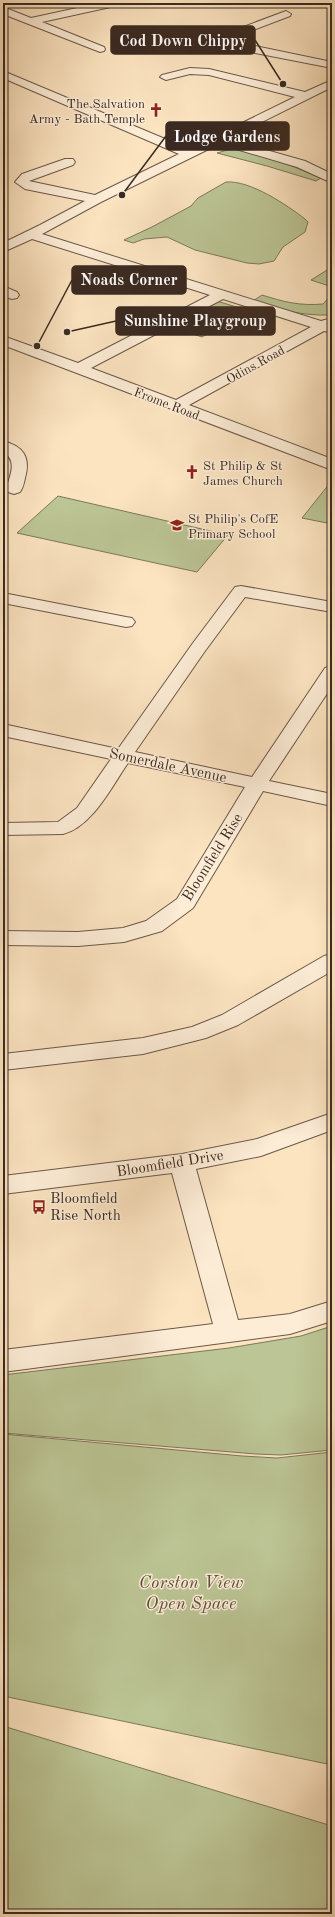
<svg xmlns="http://www.w3.org/2000/svg" width="335" height="1917" font-family="'Old Standard TT',serif">
<rect width="100%" height="100%" fill="#fce4c1"/>
<filter id="stains"><feTurbulence type="fractalNoise" baseFrequency=".005" numOctaves="4"/><feColorMatrix values="0 0 0 0 .2 0 0 0 0 .09 0 0 0 0 .02 0 0 0 .5 -.17"/></filter>
<radialGradient id="worn" r=".72"><stop offset=".6" stop-color="#630" stop-opacity="0"/><stop offset="1" stop-color="#630" stop-opacity=".3"/></radialGradient>
<path fill="#bcc595" stroke="#7c785b" d="M 238,147 L 282,162 L 321,178 L 316,181 L 267,166 L 217,153 Z
M 226,182 C 250,180 287,205 305,219 L 308,222 L 305,232 L 283,247 L 274,261 L 259,264 L 247,263 L 195,250 L 167,237 L 144,239 L 133,243 L 124,240 L 152,227 L 191,206 L 198,198 Z
M 332,267 L 332,287 L 311,280 Z
M 332,294 L 332,313 L 330,315 C 300,316 280,309 253,301 L 262,295 C 284,302 300,306 323,304 Z
M 217,301 L 249,311 L 202,337 L 168,326 Z
M 330,483 L 332,483 L 332,524 L 302,518 Z
M 58,496 L 228,535 L 197,572 L 17,533 Z
M 332,1326 L 332,1450 L 281,1455 L 256,1454 L 3,1433 L 3,1375 L 229,1348 L 301,1336 Z
M 3,1434 L 242,1456 L 277,1458 L 332,1452 L 332,1765 L 3,1696 Z
M 3,1726 L 332,1826 L 332,1914 L 3,1914 Z"/>
<g fill="none" stroke-linecap="round" stroke-linejoin="round">
<defs>
<path id="minor" d="M 100,3 L 120,3 L 115,6 L 42,22 L 104,47 L 105,49 L 104,51 L 100,52 L 3,14 L 3,7 L 31,18 Z
M 286,11 L 291,14 L 290,16 L 227,40 L 332,62 L 332,68 L 229,48 L 216,41 L 219,36 Z
M 190,68 L 209,69 L 305,92 L 332,80 L 332,87 L 228,139 L 305,161 L 332,174 L 332,183 L 297,167 L 219,144 L 101,202 L 42,234 L 321,321 L 332,318 L 332,333 L 324,331 L 189,405 L 332,459 L 332,470 L 3,345 L 3,336 L 78,363 L 210,295 L 32,239 L 3,252 L 3,243 L 40,225 L 85,201 L 25,189 L 15,182 L 22,174 L 65,159 L 73,159 L 75,162 L 73,165 L 29,181 L 95,195 L 179,154 L 3,78 L 3,71 L 189,149 L 295,97 L 209,75 L 190,74 L 166,80 L 160,77 L 162,75 ZM 223,299 L 311,327 L 176,400 L 91,368 Z
M 3,286 L 17,292 L 19,295 L 17,298 L 12,299 L 3,296 Z
M 3,441 C 23,446 31,457 25,478 C 24,483 23,488 20,492 L 14,494 L 8,492 L 6,489 C 10,476 18,460 3,452 Z
M 241,586 L 332,602 L 332,612 L 245,597 L 205,651 L 135,752 L 252,777 L 325,668 L 332,666 L 332,686 L 269,781 L 332,794 L 332,806 L 263,791 L 193,908 L 162,931 L 124,942 L 78,946 L 3,945 L 3,931 L 78,932 L 123,928 L 146,921 L 177,899 L 245,787 L 128,763 C 112,786 92,827 63,834 L 3,835 L 3,823 L 58,822 L 77,808 L 111,759 L 3,736 L 3,724 L 118,749 L 193,643 L 235,587 Z
M 3,593 L 126,617 L 132,618 L 135,622 L 132,626 L 126,627 L 3,603 Z
M 332,954 L 332,971 L 238,1025 L 206,1038 L 143,1054 L 3,1070 L 3,1054 L 143,1038 L 192,1027 L 222,1015 L 324,956 Z
M 332,1113 L 332,1130 L 261,1156 L 196,1169 L 238,1320 L 290,1314 L 332,1301 L 332,1321 L 290,1334 L 3,1372 L 3,1350 L 213,1324 L 172,1173 L 3,1194 L 3,1176 L 182,1154 L 257,1139 Z"/>
<path id="major" d="M 3,3 L 14,3 L 13,5 L 3,7 Z"/>
</defs>
<use href="#minor" stroke="#6b5849" stroke-width="2"/>
<use href="#major" stroke="#3b2a21" stroke-width="2"/>
<use href="#minor" fill="#fdedd7" fill-rule="evenodd"/>
<use href="#major" fill="#fce4c1" fill-rule="evenodd"/>
</g>
<defs>
<symbol id="church-bare" viewBox="-9 -9 18 18"><path d="M-1.2-6h2.4v3.5h3.3v2.4h-3.3V6h-2.4V-.1h-3.3v-2.4h3.3Z" fill="#8f2418" stroke="#fdedd7" stroke-width="2.5" paint-order="stroke"/></symbol>
<symbol id="school-bare" viewBox="-9 -9 18 18"><path d="M0-5L7-2L0 1L-7-2ZM-4 1L0 2.5L4 1V4Q0 6-4 4Z" fill="#8f2418" stroke="#fdedd7" stroke-width="2.5" paint-order="stroke"/></symbol>
<symbol id="bus-bare" viewBox="-9 -9 18 18"><path d="M-5-6H5V4H4V6H2V4H-2V6H-4V4H-5ZM-3.5-4V0h7V-4ZM-3.5 1.2v1.5H-2V1.2ZM2 1.2v1.5H3.5V1.2Z" fill="#8f2418" stroke="#fdedd7" stroke-width="2.5" paint-order="stroke"/></symbol>
</defs>
<g fill-rule="evenodd">
<use href="#church-bare" x="146" y="100" width="20" height="20"/>
<use href="#church-bare" x="182" y="462" width="20" height="20"/>
<use href="#school-bare" x="167" y="515" width="20" height="20"/>
<use href="#bus-bare" x="29" y="1197" width="20" height="20"/>
</g>
<g text-anchor="middle" stroke-width="3" stroke-linejoin="round" paint-order="stroke">
<g font-size="13" fill="#3b2a21" stroke="#fdedd7" text-anchor="start">
<text x="145" y="108" text-anchor="end">The Salvation<tspan x="145" dy="15">Army - Bath Temple</tspan></text>
<text x="203" y="470">St Philip &amp; St<tspan x="203" dy="15">James Church</tspan></text>
<text x="188" y="523">St Philip's CofE<tspan x="188" dy="15">Primary School</tspan></text>
</g>
<g font-size="13" fill="#3b2a21" stroke="#fdedd7">
<text transform="translate(255 364) rotate(-29)" y="5">Odins Road</text>
<text transform="translate(167 403) rotate(21)" y="5">Frome Road</text>
</g>
<g font-size="15" fill="#3b2a21" stroke="#fdedd7">
<text transform="translate(168 765) rotate(12)" y="5">Somerdale Avenue</text>
<text transform="translate(212 857) rotate(-58)" y="5">Bloomfield Rise</text>
<text transform="translate(170 1163) rotate(-9)" y="5">Bloomfield Drive</text>
</g>
<g font-size="15" fill="#3b2a21" stroke="#fdedd7" text-anchor="start">
<text x="50" y="1203">Bloomfield<tspan x="50" dy="17">Rise North</tspan></text>
</g>
<g font-size="18" font-style="italic" fill="#5b513e" stroke="#fdedd7">
<text x="191" y="1588">Corston View<tspan x="191" dy="21">Open Space</tspan></text>
</g>
</g>
<path fill="none" stroke="#3b2a21" stroke-width="1.5" d="M283 84L255 40M122 195L166 136M37 346L72 280M67 332L116 321"/>
<g fill="#3b2a21" stroke="#fdedd7" stroke-width="1.5">
<circle cx="283" cy="84" r="4"/>
<circle cx="122" cy="195" r="4"/>
<circle cx="37" cy="346" r="4"/>
<circle cx="67" cy="332" r="4"/>
</g>
<g fill="#3b2a21" stroke="#3b2a21" stroke-width="1.5">
<rect x="111" y="26" width="144" height="28" rx="4"/>
<rect x="166" y="122" width="123" height="28" rx="4"/>
<rect x="72" y="266" width="114" height="28" rx="4"/>
<rect x="116" y="307" width="159" height="28" rx="4"/>
</g>
<g font-size="16" text-anchor="middle" font-weight="bold" fill="#fff">
<text x="183" y="46">Cod Down Chippy</text>
<text x="227" y="142">Lodge Gardens</text>
<text x="129" y="285">Noads Corner</text>
<text x="195" y="326">Sunshine Playgroup</text>
</g>
<rect width="335" height="1917" fill="none" stroke="#fce4c1" stroke-width="16"/>
<rect x="4" y="4" width="327" height="1909" fill="none" stroke="#3b2a21" stroke-width="2"/>
<rect x="8" y="8" width="319" height="1901" fill="none" stroke="#3b2a21"/>
<rect width="100%" height="100%" filter="url(#stains)"/>
<rect width="100%" height="100%" fill="url(#worn)"/>
</svg>
